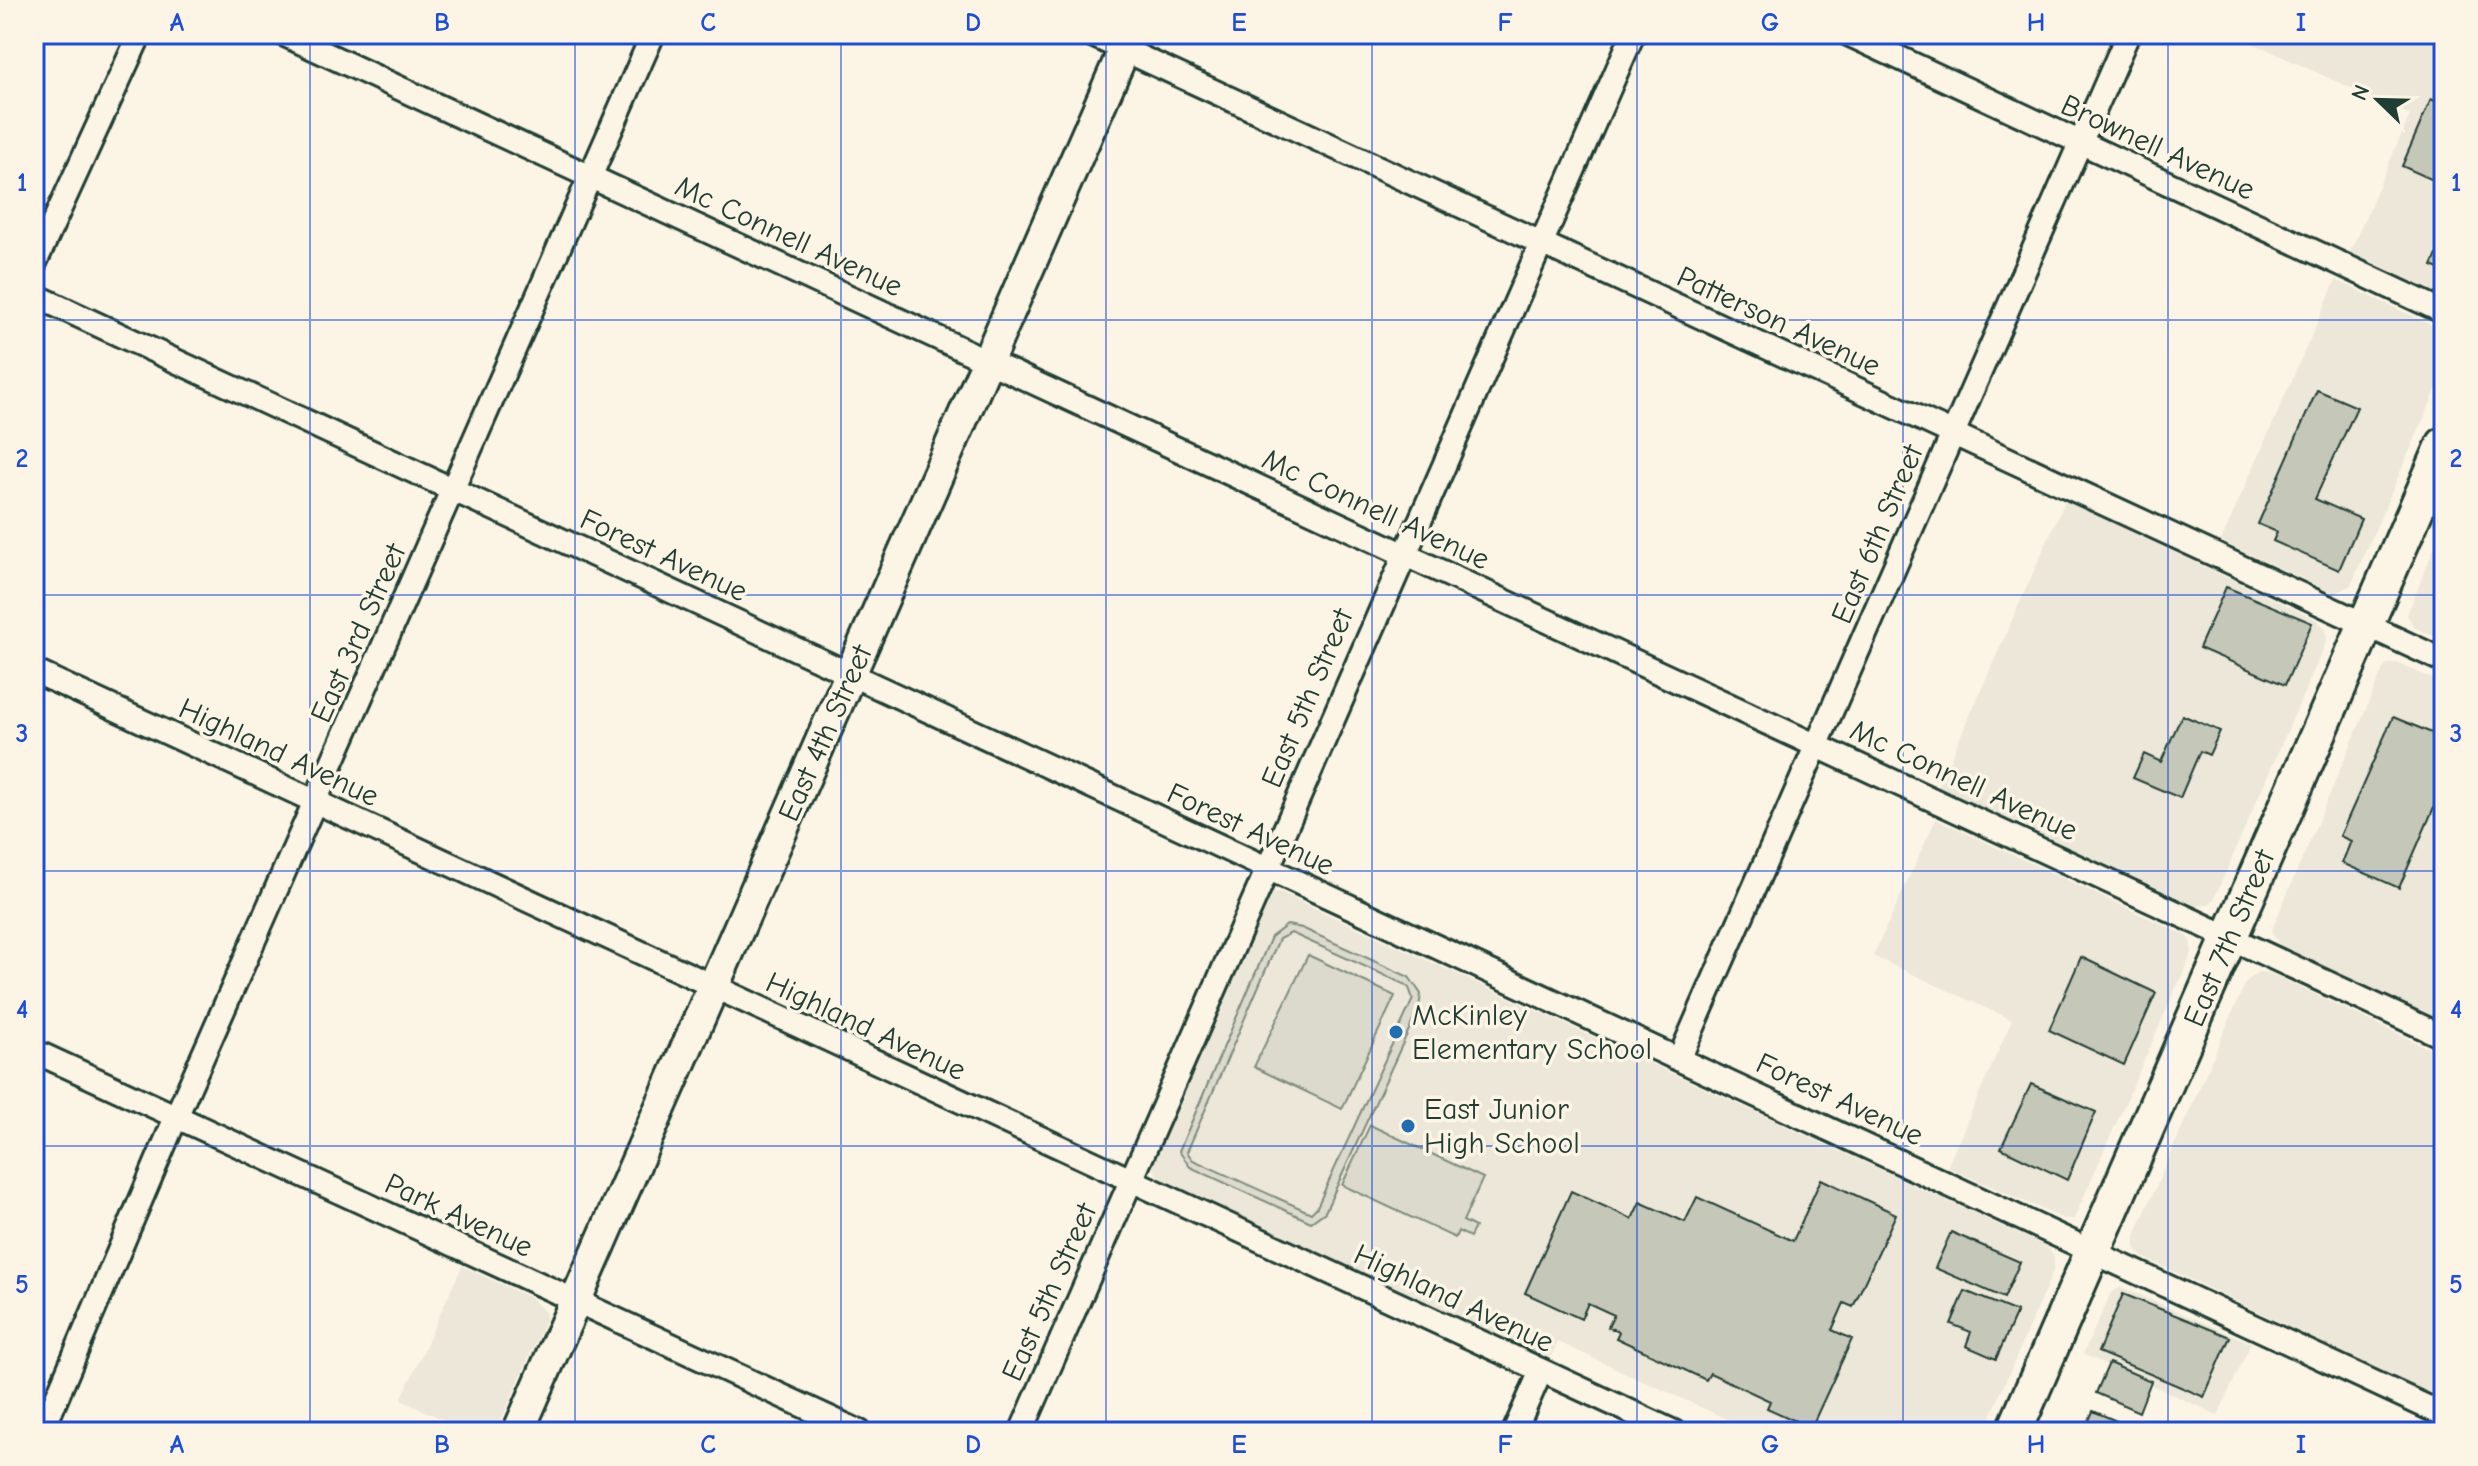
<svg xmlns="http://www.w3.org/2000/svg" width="2478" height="1466" font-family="'Comic Neue',sans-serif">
<rect width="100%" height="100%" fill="#fcf5e5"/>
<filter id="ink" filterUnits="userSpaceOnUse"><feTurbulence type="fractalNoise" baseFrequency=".0125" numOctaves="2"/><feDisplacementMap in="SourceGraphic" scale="16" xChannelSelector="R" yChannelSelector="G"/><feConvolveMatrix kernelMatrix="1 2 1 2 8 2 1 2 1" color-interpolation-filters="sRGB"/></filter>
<g filter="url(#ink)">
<path fill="#ece7d8" d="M 2233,34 L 2444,34 L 2444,296 L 2350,252 L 2410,115 Z
M 2336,280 L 2444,331 L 2444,372 L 2351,585 L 2335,594 L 2221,541 Z
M 2065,501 L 2317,620 L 2326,629 L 2327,640 L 2214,899 L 2209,904 L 2195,905 L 1938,787 Z
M 2444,523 L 2444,641 L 2414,627 L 2407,615 Z
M 2397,663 L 2444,684 L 2444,1023 L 2280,945 L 2271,932 L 2383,669 L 2387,664 Z
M 1936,819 L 2187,936 L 2190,941 L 2192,952 L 2074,1219 L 2064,1219 L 1947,1167 L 2012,1020 L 1873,956 Z
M 1280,892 L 2047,1247 L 2054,1256 L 2054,1269 L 1984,1432 L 1755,1432 L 1558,1342 L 1551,1356 L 1540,1356 L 1159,1180 L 1152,1164 L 1267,900 L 1270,894 Z
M 2258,972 L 2272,974 L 2444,1056 L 2444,1400 L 2143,1257 L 2135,1248 L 2135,1235 L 2246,982 Z
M 462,1266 L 531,1298 L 545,1312 L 546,1319 L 496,1432 L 470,1432 L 401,1400 Z
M 2121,1287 L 2251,1343 L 2218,1415 L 2083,1354 L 2111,1293 Z"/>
<path fill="#dcdacc" stroke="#7e8c80" stroke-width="2" fill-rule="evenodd" d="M 1287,925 L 1302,928 L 1409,977 L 1421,994 L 1419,1008 L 1325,1212 L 1311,1222 L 1190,1167 L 1179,1151 L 1271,937 ZM 1291,933 L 1404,984 L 1409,988 L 1413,999 L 1317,1207 L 1311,1213 L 1193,1160 L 1187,1152 L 1279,939 Z
M 1308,955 L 1395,996 L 1342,1109 L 1254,1067 Z
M 1370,1125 L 1483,1178 L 1463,1221 L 1475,1227 L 1470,1237 L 1458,1231 L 1455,1238 L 1342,1185 Z"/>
<path fill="#c5c7b9" stroke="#1f3d34" stroke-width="2" d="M 2431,99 L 2444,105 L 2444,185 L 2402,166 Z
M 2444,239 L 2444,271 L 2432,266 Z
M 2317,390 L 2357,407 L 2315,499 L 2361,519 L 2339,570 L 2273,541 L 2277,532 L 2258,524 Z
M 2226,587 L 2312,623 L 2285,685 L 2199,648 Z
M 2182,715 L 2220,731 L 2209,755 L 2200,751 L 2180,798 L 2133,778 L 2144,754 L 2161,762 Z
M 2393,717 L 2444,738 L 2444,784 L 2399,888 L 2342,863 L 2351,841 L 2340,836 Z
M 2081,957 L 2156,993 L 2124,1065 L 2049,1030 Z
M 2031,1084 L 2096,1112 L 2067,1180 L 2001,1148 Z
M 1821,1179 L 1896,1214 L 1853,1307 L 1844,1303 L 1832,1330 L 1852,1339 L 1811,1428 L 1767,1408 L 1770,1401 L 1710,1373 L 1706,1380 L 1616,1338 L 1619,1332 L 1608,1327 L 1614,1315 L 1588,1303 L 1581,1319 L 1525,1293 L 1571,1191 L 1632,1219 L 1640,1202 L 1685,1222 L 1697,1197 L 1793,1241 Z
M 1951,1232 L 2020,1262 L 2004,1298 L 1935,1268 Z
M 1965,1291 L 2017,1312 L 1996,1359 L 1966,1346 L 1971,1332 L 1951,1324 Z
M 2123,1294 L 2230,1337 L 2204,1397 L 2098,1352 Z
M 2109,1363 L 2151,1381 L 2139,1412 L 2096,1393 Z
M 2093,1411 L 2131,1427 L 2129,1432 L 2084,1432 Z"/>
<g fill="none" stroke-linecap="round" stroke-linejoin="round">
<defs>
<path id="street" d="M 283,34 L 2444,1037
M 1090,34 L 2444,661
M 1848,34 L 2444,312
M 34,265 L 140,34
M 34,295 L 2444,1415
M 34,671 L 1674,1432
M 34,1051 L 860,1432
M 1680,1057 L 2128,34
M 42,1432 L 176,1117 L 653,34
M 1021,1432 L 1633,34
M 1514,1432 L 1541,1371"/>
<path id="secondary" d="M 518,1432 L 1131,34"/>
<path id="primary" d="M 2014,1432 L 2444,445"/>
</defs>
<use href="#street" stroke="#1f3d34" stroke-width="28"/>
<use href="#secondary" stroke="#1f3d34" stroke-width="36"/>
<use href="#primary" stroke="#1f3d34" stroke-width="40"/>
<use href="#street" stroke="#fcf5e5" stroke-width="22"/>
<use href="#secondary" stroke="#fcf5e5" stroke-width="30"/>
<use href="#primary" stroke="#fcf5e5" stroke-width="34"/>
</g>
</g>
<path fill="none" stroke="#1d4ed8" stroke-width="2" stroke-opacity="0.55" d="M 310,34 L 310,1432M 575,34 L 575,1432M 841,34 L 841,1432M 1106,34 L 1106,1432M 1372,34 L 1372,1432M 1637,34 L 1637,1432M 1903,34 L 1903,1432M 2168,34 L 2168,1432M 34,320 L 2444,320M 34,595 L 2444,595M 34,871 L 2444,871M 34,1146 L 2444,1146"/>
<g fill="#1f6fb2" stroke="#fcf5e5" stroke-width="3">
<circle cx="1396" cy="1032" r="8"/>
<circle cx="1408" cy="1126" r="8"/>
</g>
<g text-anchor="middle" stroke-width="7" stroke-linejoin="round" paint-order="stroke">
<g font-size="30" fill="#1f3d34" stroke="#fcf5e5">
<text transform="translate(2158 147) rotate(25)" y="10">Brownell Avenue</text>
<text transform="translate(789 236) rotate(25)" y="10">Mc Connell Avenue</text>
<text transform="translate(1779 321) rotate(25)" y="10">Patterson Avenue</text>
<text transform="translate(1376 509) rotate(25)" y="10">Mc Connell Avenue</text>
<text transform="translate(1877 534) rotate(-67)" y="10">East 6th Street</text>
<text transform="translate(664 555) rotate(25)" y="10">Forest Avenue</text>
<text transform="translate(358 633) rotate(-66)" y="10">East 3rd Street</text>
<text transform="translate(1307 698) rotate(-67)" y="10">East 5th Street</text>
<text transform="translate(825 733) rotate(-66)" y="10">East 4th Street</text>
<text transform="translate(279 752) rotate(25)" y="10">Highland Avenue</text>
<text transform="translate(1964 780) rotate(25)" y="10">Mc Connell Avenue</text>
<text transform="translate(1251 829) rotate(25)" y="10">Forest Avenue</text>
<text transform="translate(2229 938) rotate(-67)" y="10">East 7th Street</text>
<text transform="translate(866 1026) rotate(25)" y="10">Highland Avenue</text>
<text transform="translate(1840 1099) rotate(25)" y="10">Forest Avenue</text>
<text transform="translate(459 1215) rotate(25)" y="10">Park Avenue</text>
<text transform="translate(1049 1292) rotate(-66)" y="10">East 5th Street</text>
<text transform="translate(1454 1298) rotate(25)" y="10">Highland Avenue</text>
</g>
<g font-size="30" fill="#1f3d34" stroke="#fcf5e5" text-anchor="start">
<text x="1412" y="1025">McKinley<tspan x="1412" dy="34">Elementary School</tspan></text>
<text x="1424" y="1119">East Junior<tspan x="1424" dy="34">High School</tspan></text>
</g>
</g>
<rect width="2478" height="1466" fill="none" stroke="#fcf5e5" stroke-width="88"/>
<g transform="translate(2378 100) rotate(293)" stroke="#fcf5e5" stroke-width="6" paint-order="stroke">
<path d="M0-6L14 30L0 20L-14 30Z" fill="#1f3d34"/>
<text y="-12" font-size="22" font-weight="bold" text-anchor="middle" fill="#1f3d34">N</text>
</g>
<rect x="44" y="44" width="2390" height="1378" fill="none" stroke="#1d4ed8" stroke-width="3"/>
<g font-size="26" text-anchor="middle" font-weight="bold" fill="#1d4ed8">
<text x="177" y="31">A</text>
<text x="442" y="31">B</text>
<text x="708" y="31">C</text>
<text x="973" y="31">D</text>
<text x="1239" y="31">E</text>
<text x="1505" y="31">F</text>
<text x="1770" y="31">G</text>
<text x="2036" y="31">H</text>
<text x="2301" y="31">I</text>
<text x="22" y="191">1</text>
<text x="2456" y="191">1</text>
<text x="22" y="467">2</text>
<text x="2456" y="467">2</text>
<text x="22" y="742">3</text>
<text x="2456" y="742">3</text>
<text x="22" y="1018">4</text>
<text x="2456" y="1018">4</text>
<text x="22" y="1293">5</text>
<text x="2456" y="1293">5</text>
<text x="177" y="1453">A</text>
<text x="442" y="1453">B</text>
<text x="708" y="1453">C</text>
<text x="973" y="1453">D</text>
<text x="1239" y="1453">E</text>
<text x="1505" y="1453">F</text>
<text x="1770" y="1453">G</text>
<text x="2036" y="1453">H</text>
<text x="2301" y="1453">I</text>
</g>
</svg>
